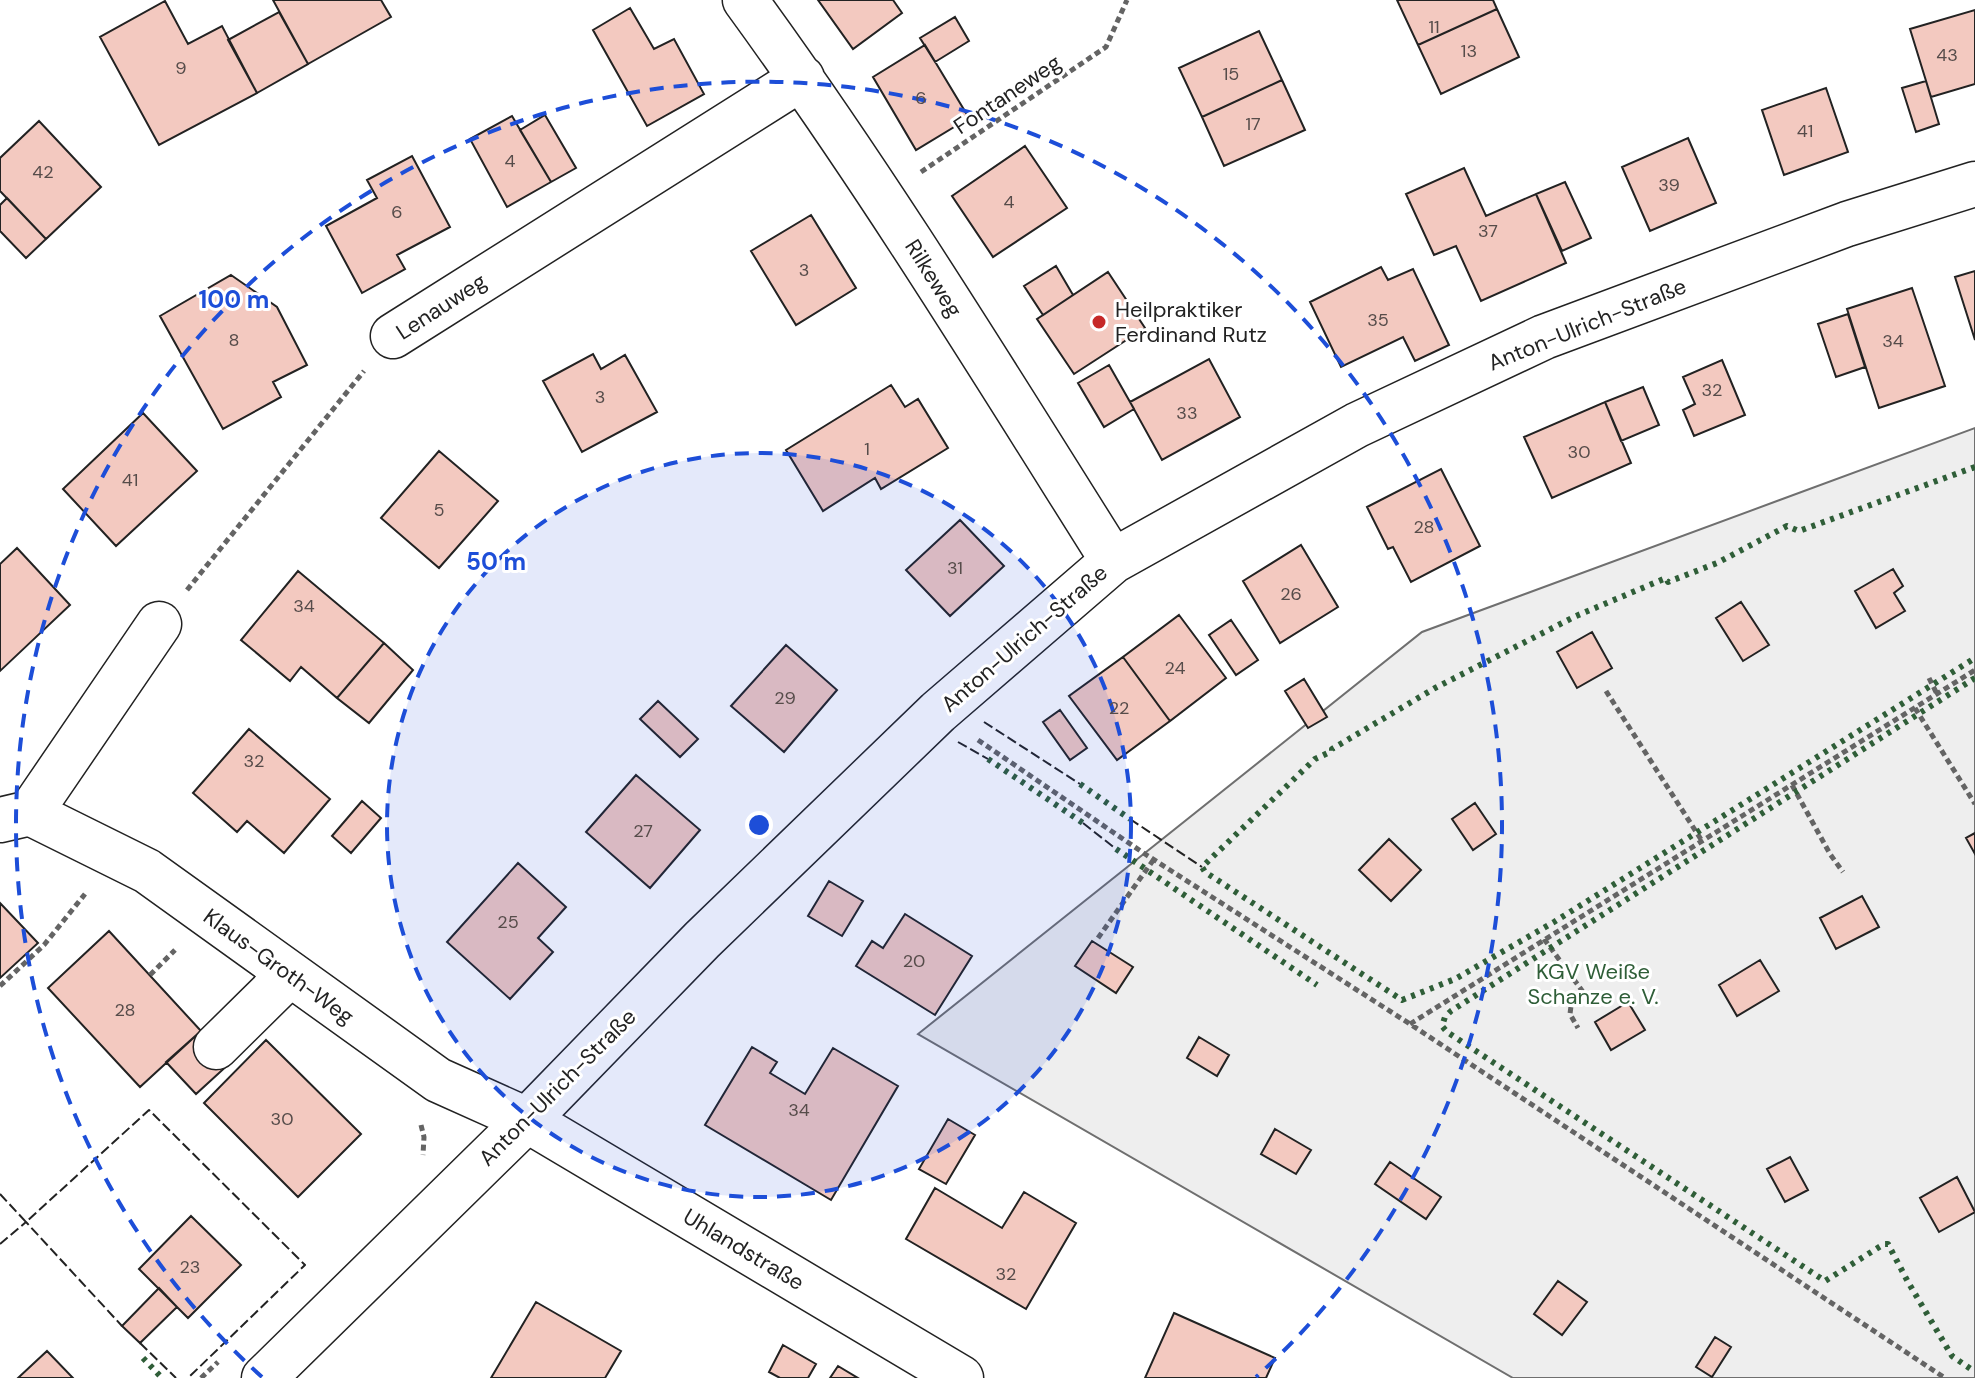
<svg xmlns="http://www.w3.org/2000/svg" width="1975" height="1378" font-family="'DM Sans',sans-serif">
<rect width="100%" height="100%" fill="#fff"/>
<path fill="#eee" stroke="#6f6f6f" stroke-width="2" d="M 1975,428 L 1975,1378 L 1513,1378 L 918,1034 L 1422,632 Z"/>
<path fill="#f3c9c0" stroke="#222" stroke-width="2" d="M 273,0 L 381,0 L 391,17 L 308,64 Z
M 818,0 L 893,0 L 902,13 L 853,49 Z
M 1397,0 L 1493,0 L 1497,9 L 1418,45 Z
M 165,1 L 188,44 L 222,26 L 257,93 L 159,145 L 100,37 Z
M 630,8 L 654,49 L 674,39 L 704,94 L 647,126 L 593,30 Z
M 1497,9 L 1519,57 L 1441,94 L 1418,45 Z
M 1975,10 L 1975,84 L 1931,97 L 1910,29 Z
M 279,12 L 308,64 L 257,93 L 228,40 Z
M 955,17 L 969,41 L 935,62 L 920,38 Z
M 1259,31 L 1282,80 L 1202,117 L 1179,68 Z
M 925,45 L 969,118 L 916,150 L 873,77 Z
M 1282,80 L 1305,130 L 1224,166 L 1202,117 Z
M 1926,81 L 1939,124 L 1916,132 L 1902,88 Z
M 1826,88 L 1848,152 L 1784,175 L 1762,110 Z
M 545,115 L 576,168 L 551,182 L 520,130 Z
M 512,116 L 551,182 L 507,207 L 470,139 Z
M 39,121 L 101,187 L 46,239 L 0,191 L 0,158 Z
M 1688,138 L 1716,203 L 1650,231 L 1622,167 Z
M 1025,146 L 1067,208 L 993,257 L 952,196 Z
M 412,156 L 450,227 L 397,255 L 405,269 L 362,293 L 326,226 L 377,198 L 367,180 Z
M 1464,168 L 1486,216 L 1536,194 L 1566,263 L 1481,301 L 1456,246 L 1434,255 L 1406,194 Z
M 1565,182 L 1591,238 L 1562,251 L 1536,194 Z
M 7,198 L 46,239 L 26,258 L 0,231 L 0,205 Z
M 811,215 L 856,288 L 796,325 L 751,251 Z
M 1056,266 L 1073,295 L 1043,315 L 1024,286 Z
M 1381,267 L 1388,280 L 1413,269 L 1449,345 L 1415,361 L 1403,337 L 1341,367 L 1310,302 Z
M 1975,271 L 1975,340 L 1955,277 Z
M 1108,272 L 1145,328 L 1074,374 L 1037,319 Z
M 231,275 L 277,307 L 307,365 L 273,382 L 281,397 L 223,429 L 160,316 Z
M 1912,288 L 1945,386 L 1879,408 L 1847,309 Z
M 1848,314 L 1865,367 L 1836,377 L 1818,324 Z
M 593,354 L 601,369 L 625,355 L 657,412 L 582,452 L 543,381 Z
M 1209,359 L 1240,417 L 1162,460 L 1130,402 Z
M 1722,360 L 1745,415 L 1694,436 L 1683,410 L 1695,404 L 1683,377 Z
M 1109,365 L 1134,409 L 1104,427 L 1078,383 Z
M 891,385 L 905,407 L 918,399 L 948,448 L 881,489 L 875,478 L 823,511 L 786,450 Z
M 1643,387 L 1659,425 L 1621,441 L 1605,402 Z
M 1605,402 L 1631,463 L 1552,498 L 1524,437 Z
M 143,413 L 197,471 L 116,546 L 63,489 Z
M 439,451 L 498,501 L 439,568 L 381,518 Z
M 1441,469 L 1480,546 L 1411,582 L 1393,547 L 1388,549 L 1367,507 Z
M 960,520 L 1004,566 L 950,616 L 906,570 Z
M 1301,545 L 1338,607 L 1280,643 L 1243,581 Z
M 17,548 L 70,605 L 0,671 L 0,564 Z
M 1893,569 L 1903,586 L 1894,593 L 1905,611 L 1876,628 L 1855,591 Z
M 298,571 L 384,643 L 337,698 L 301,667 L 290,681 L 241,640 Z
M 1741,602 L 1769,645 L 1743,661 L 1716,618 Z
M 1179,615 L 1226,678 L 1170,721 L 1123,657 Z
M 1231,620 L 1258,660 L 1236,675 L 1209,635 Z
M 1592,632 L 1612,668 L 1577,688 L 1557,652 Z
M 384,643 L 413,670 L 369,723 L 337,698 Z
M 786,645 L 837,690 L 784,752 L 731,706 Z
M 1123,657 L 1170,721 L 1117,760 L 1069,696 Z
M 1304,679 L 1327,717 L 1308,728 L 1285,691 Z
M 658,701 L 698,739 L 680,757 L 640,719 Z
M 1060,710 L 1087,748 L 1070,760 L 1043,722 Z
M 249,729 L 330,799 L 284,853 L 247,821 L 237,832 L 193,793 Z
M 636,775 L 700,830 L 650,888 L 586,832 Z
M 362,801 L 381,818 L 351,853 L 332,836 Z
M 1475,803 L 1496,834 L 1473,850 L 1452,819 Z
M 1975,833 L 1975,854 L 1966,838 Z
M 1389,839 L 1421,870 L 1391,901 L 1359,870 Z
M 518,863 L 566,907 L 538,938 L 553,952 L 510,999 L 447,942 Z
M 829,881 L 863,901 L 842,936 L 808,916 Z
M 1862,896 L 1879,927 L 1836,949 L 1820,918 Z
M 0,903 L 38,943 L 0,978 Z
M 905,914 L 972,956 L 935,1015 L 856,966 L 872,941 L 883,948 Z
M 109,931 L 201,1031 L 140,1087 L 48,988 Z
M 1092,941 L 1133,967 L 1116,993 L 1075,966 Z
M 1760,960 L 1779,991 L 1737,1016 L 1719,985 Z
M 1628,1002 L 1645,1030 L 1611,1050 L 1595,1022 Z
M 201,1031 L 230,1063 L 196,1094 L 166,1062 Z
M 1199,1037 L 1229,1055 L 1217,1076 L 1187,1058 Z
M 266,1040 L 361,1134 L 298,1197 L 204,1103 Z
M 752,1047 L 777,1062 L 770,1073 L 805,1094 L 833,1048 L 898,1086 L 831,1200 L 705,1125 Z
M 948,1119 L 975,1135 L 946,1184 L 919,1169 Z
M 1275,1129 L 1311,1150 L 1296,1174 L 1261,1154 Z
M 1790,1157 L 1808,1190 L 1785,1202 L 1767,1169 Z
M 1390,1162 L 1441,1197 L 1426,1219 L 1375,1184 Z
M 1957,1177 L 1975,1212 L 1939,1232 L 1920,1198 Z
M 935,1188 L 1002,1228 L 1024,1192 L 1076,1223 L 1026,1309 L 906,1239 Z
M 191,1216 L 241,1265 L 188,1318 L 139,1269 Z
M 1558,1281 L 1587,1302 L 1562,1335 L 1534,1314 Z
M 159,1288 L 177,1307 L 140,1343 L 122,1326 Z
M 536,1302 L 621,1351 L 605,1378 L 491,1378 Z
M 1174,1313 L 1275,1358 L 1266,1378 L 1145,1378 Z
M 1715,1337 L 1731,1347 L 1712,1377 L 1696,1367 Z
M 783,1345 L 816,1364 L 808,1378 L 780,1378 L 769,1372 Z
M 47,1351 L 73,1378 L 18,1378 Z
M 838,1366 L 858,1378 L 830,1378 Z"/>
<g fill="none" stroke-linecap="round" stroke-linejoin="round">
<defs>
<path id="minor" d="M 745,0 C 877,181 994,372 1113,561
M 393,336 L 802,78
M 30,813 L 159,624
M 0,820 L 30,813 L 147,871 L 438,1080 L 527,1120 L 961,1378
M 216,1047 L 290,974
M 264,1378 L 527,1120 L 702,940 L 938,712 L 1113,561 L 1357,425 L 1544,337 L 1847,224 L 1975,184"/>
</defs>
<use href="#minor" stroke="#222" stroke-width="47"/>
<path stroke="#646464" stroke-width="5" stroke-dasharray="6 4" stroke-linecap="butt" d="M 921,172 L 1106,47 L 1127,0
M 187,590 L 364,371
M 1929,678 L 1937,694
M 1606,691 L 1702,841
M 1915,708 L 1975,804
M 978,740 L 1145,854 L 1410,1024 L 1945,1378
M 1792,785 L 1830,854 L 1843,872
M 1098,938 L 1154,859
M 1544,939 L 1586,996 L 1571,1006 L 1570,1014 L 1578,1028
M 150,975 L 175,950
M 0,986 L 44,945 L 85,894
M 1410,1024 L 1975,670
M 421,1125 L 424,1137 L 423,1155
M 201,1378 L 218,1362"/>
<use href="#minor" stroke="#fff" stroke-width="44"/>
<path stroke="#2f5e38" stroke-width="6" stroke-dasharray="4 6" stroke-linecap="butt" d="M 1975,467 L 1799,531 L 1787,526 L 1717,563 L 1668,582 L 1666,578 L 1576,616 L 1435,688 L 1332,749 L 1332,751 L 1315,759 L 1202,867 L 1205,872 L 1402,1000 L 1455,979 L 1554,922 L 1975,658
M 1975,678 L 1451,1011 L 1445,1017 L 1442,1026 L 1447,1032 L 1825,1281 L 1884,1244 L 1888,1244 L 1908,1282 L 1952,1356 L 1975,1372
M 988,759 L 1083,823
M 1080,784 L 1130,819
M 1116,849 L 1317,985
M 143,1358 L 162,1378"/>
<path stroke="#222" stroke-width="2" stroke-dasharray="10 4" stroke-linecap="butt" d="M 984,722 L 1080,784
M 958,742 L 988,759
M 1130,819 L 1202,867
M 1083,823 L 1116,849
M 0,1194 L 26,1222 L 149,1110 L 305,1265 L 188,1378
M 0,1244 L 26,1222 L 122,1326
M 140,1343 L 176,1378"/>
</g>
<circle cx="759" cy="825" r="372" fill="#1d4ed8" fill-opacity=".12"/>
<g fill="none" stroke="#1d4ed8" stroke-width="4" stroke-dasharray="14 10">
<circle cx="759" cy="825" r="372"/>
<path d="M262 1377A743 743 0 1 1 1256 1377"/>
</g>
<circle fill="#c62828" stroke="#fff" stroke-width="3" cx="1099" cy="322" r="8"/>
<g text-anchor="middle" stroke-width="6" stroke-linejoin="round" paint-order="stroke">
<g font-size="18" fill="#564c4a">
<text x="1434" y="33">11</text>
<text x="1469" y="57">13</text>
<text x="1947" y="61">43</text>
<text x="181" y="74">9</text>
<text x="1231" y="80">15</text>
<text x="921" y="104">6</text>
<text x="1253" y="130">17</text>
<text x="1805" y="137">41</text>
<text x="510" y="167">4</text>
<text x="43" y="178">42</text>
<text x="1669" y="191">39</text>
<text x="1009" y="208">4</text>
<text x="397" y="218">6</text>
<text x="1488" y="237">37</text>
<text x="804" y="276">3</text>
<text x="1378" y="326">35</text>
<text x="234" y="346">8</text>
<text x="1893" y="347">34</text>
<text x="1712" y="396">32</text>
<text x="600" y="403">3</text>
<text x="1187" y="419">33</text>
<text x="867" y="455">1</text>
<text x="1579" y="458">30</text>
<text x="130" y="486">41</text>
<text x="439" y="516">5</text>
<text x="1424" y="533">28</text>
<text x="955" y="574">31</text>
<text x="1291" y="600">26</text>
<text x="304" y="612">34</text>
<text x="1175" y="674">24</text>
<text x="785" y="704">29</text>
<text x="1119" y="714">22</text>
<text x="254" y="767">32</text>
<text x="643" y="837">27</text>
<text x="508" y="928">25</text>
<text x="914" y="967">20</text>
<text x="125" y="1016">28</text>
<text x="799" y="1116">34</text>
<text x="282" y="1125">30</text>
<text x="190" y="1273">23</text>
<text x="1006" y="1280">32</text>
</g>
<g font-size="22" fill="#222" stroke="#fff">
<text transform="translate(1007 94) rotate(-34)" y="8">Fontaneweg</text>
<text transform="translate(934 278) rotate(58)" y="8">Rilkeweg</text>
<text transform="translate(441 306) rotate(-33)" y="8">Lenauweg</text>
<text transform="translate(1587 324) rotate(-22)" y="8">Anton-Ulrich-Straße</text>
<text transform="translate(1024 638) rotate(-41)" y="8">Anton-Ulrich-Straße</text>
<text transform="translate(279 966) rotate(36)" y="8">Klaus-Groth-Weg</text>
<text transform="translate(557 1087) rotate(-45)" y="8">Anton-Ulrich-Straße</text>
<text transform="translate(744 1249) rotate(31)" y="8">Uhlandstraße</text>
</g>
<g font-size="22" fill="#222" stroke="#fff" text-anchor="start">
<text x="1115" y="317">Heilpraktiker<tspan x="1115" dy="25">Ferdinand Rutz</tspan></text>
</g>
<g font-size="22" fill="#2f5e38" stroke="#fff">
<text x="1593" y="979">KGV Weiße<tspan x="1593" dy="25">Schanze e. V.</tspan></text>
</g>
</g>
<circle cx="759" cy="825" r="12" fill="#1d4ed8" stroke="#fff" stroke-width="4"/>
<g font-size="24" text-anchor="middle" font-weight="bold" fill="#1d4ed8" stroke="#fff" stroke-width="6" stroke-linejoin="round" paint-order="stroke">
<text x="234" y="308">100 m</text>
<text x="496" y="570">50 m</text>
</g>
</svg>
